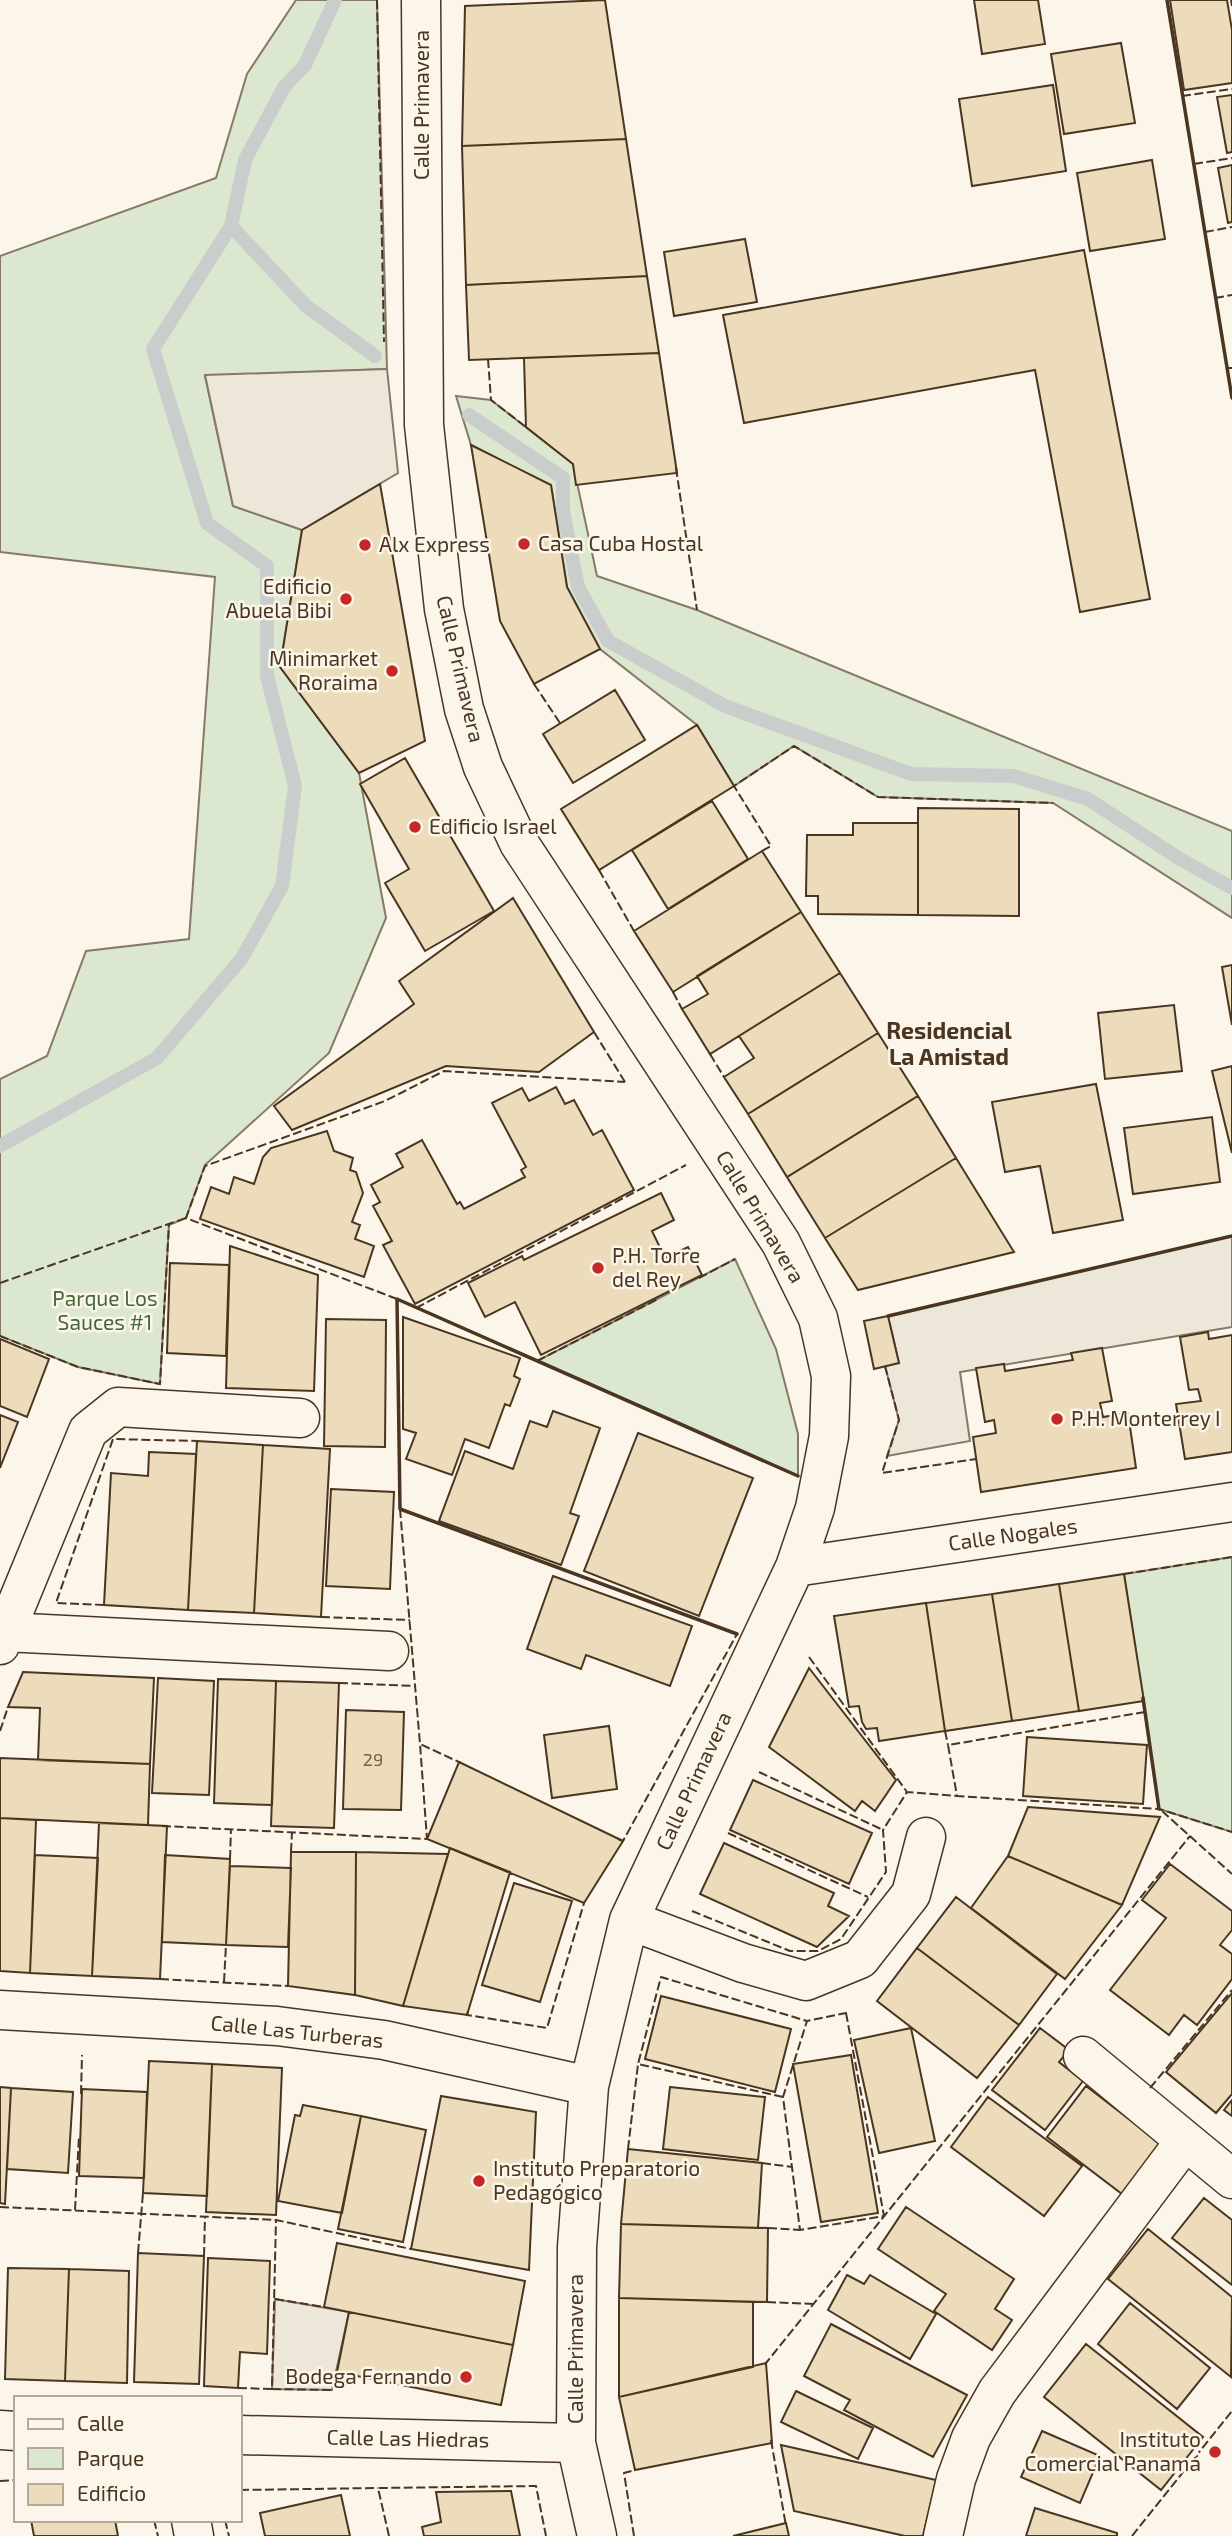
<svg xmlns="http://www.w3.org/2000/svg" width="1232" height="2536" font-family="'Exo 2',sans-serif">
<rect width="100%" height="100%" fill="#fbf6e9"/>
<path fill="#dce7d0" stroke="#887966" stroke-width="2" d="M 296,0 L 377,0 L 387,369 L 205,376 L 233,506 L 302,530 L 280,667 L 359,773 L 386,918 L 329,1053 L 205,1165 L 186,1218 L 169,1225 L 160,1384 L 78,1367 L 0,1336 L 0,1079 L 47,1056 L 86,951 L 189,939 L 215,577 L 0,552 L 0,256 L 216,178 L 247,74 Z
M 456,396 L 491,400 L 573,464 L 597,576 L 697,610 L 1232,831 L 1232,918 L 1053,803 L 878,797 L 794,746 L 734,786 L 697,725 L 600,649 L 567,587 L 551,486 L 471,445 Z
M 735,1259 L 776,1349 L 798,1434 L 798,1476 L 537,1361 Z
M 1232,1557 L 1232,1832 L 1159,1809 L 1124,1574 Z"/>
<path fill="#ede7d9" stroke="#887966" stroke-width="2" d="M 387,369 L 398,473 L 302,530 L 233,506 L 205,375 Z
M 1232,1236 L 1232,1327 L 960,1372 L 970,1441 L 887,1456 L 899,1420 L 885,1366 L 899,1363 L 888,1316 Z
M 275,2299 L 349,2312 L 332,2390 L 272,2389 Z"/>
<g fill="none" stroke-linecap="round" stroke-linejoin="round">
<path stroke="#c9cecd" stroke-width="14" d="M 231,226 L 306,306 L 375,356
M 469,415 L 563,478 L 563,511 L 578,587 L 608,641 L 725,706 L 911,774 L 1014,776 L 1088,799 L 1180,859 L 1232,888
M 0,1146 L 157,1058 L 242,958 L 282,886 L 295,786 L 267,676 L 267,566 L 207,523 L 153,349 L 231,226 L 245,160 L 284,87 L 305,65 L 335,0"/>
</g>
<path fill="#ecdcbc" stroke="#4a3520" stroke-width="2" d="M 605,0 L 626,139 L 462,146 L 465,6 Z
M 974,0 L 1038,0 L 1045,44 L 982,54 Z
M 1170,0 L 1227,0 L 1232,30 L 1232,83 L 1184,90 Z
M 1121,43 L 1135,123 L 1064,134 L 1051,54 Z
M 1053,85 L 1066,171 L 972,186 L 959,99 Z
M 1232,95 L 1232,152 L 1227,153 L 1217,97 Z
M 626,139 L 647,276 L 466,285 L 462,146 Z
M 1152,160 L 1165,239 L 1090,251 L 1077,173 Z
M 1232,165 L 1232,222 L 1228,223 L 1218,168 Z
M 745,239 L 757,302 L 674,316 L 664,252 Z
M 1084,250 L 1150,599 L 1080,612 L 1035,370 L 744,423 L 723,315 Z
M 647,276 L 659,353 L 469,360 L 466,285 Z
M 659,353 L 677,473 L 576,485 L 573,464 L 526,427 L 524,358 Z
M 471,445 L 551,485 L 567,587 L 600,649 L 534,684 L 500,621 Z
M 380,484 L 425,741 L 359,773 L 280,667 L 302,530 Z
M 615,690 L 645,740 L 573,783 L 543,734 Z
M 697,725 L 734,786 L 599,870 L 561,809 Z
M 405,758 L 494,911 L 425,951 L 385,883 L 409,869 L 360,784 Z
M 712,801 L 748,859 L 668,909 L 632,850 Z
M 918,808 L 1019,809 L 1019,916 L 918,915 Z
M 853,823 L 918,823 L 918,915 L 818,914 L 818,896 L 806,896 L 807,835 L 853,835 Z
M 762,851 L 801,912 L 673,992 L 634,931 Z
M 513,898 L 594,1032 L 539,1072 L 446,1066 L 292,1130 L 274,1106 L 414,1004 L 399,981 Z
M 801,912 L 840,973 L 710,1054 L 682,1009 L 708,994 L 697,976 Z
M 1232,965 L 1232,1025 L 1222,967 Z
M 840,973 L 878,1033 L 748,1114 L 724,1077 L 754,1058 L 739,1036 Z
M 1174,1005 L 1182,1071 L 1105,1079 L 1098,1013 Z
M 878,1033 L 918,1096 L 787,1177 L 748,1114 Z
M 1232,1066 L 1232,1153 L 1212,1071 Z
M 1096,1084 L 1123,1220 L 1053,1233 L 1040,1166 L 1005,1172 L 992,1102 Z
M 556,1087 L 565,1104 L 574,1100 L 593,1135 L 602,1130 L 634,1190 L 415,1304 L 383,1245 L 392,1241 L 373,1206 L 380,1202 L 371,1185 L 403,1167 L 396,1154 L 422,1140 L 457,1204 L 460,1202 L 464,1209 L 525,1177 L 521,1170 L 526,1167 L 492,1103 L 522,1088 L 529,1101 Z
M 918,1096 L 956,1158 L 825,1238 L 787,1177 Z
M 1212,1117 L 1220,1182 L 1133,1194 L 1124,1128 Z
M 327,1131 L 334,1151 L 353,1158 L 350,1170 L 356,1172 L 363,1193 L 352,1222 L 360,1225 L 355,1239 L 374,1246 L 364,1277 L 200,1219 L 211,1187 L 229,1194 L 234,1177 L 254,1184 L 263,1157 L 271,1148 Z
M 956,1158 L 1014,1252 L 858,1290 L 825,1238 Z
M 661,1193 L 674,1220 L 652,1231 L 665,1258 L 688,1247 L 702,1275 L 541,1355 L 515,1302 L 485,1317 L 468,1283 L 522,1256 L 524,1260 Z
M 230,1246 L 318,1275 L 314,1391 L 226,1388 Z
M 170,1263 L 229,1265 L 226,1356 L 167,1353 Z
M 888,1316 L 899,1363 L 874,1369 L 864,1321 Z
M 403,1317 L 520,1358 L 514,1376 L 520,1379 L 510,1406 L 505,1404 L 489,1448 L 465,1439 L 452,1475 L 406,1459 L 416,1433 L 403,1429 Z
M 326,1319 L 386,1320 L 385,1447 L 324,1446 Z
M 1208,1332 L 1209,1339 L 1232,1335 L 1232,1452 L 1185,1459 L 1176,1404 L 1201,1401 L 1198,1389 L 1189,1390 L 1180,1337 Z
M 0,1339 L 49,1359 L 27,1417 L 0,1406 Z
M 1102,1348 L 1112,1401 L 1100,1403 L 1103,1417 L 1128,1413 L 1136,1468 L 981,1492 L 973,1437 L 996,1433 L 994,1420 L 985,1422 L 976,1368 L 1004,1364 L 1005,1371 L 1073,1360 L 1071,1353 Z
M 553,1411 L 600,1428 L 570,1513 L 579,1516 L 561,1565 L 439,1521 L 465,1451 L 513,1469 L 530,1421 L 547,1427 Z
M 0,1415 L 18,1422 L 0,1468 Z
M 638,1433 L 753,1478 L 699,1616 L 584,1571 Z
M 197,1441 L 263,1445 L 254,1613 L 188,1610 Z
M 263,1445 L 330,1449 L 321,1617 L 254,1613 Z
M 149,1452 L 196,1454 L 188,1610 L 104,1605 L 111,1473 L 148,1476 Z
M 331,1489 L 394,1492 L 390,1589 L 326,1586 Z
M 1124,1574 L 1144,1701 L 1079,1711 L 1059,1584 Z
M 553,1576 L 692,1626 L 670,1686 L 586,1655 L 581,1669 L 527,1649 Z
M 1059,1584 L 1079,1711 L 1012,1721 L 992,1594 Z
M 992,1594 L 1012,1721 L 945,1731 L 926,1603 Z
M 926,1603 L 945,1731 L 879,1741 L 877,1728 L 866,1729 L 862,1722 L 859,1706 L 849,1707 L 834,1616 Z
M 809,1668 L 896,1780 L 875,1811 L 862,1801 L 855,1811 L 769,1747 Z
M 23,1672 L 154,1678 L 150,1764 L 38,1760 L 40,1708 L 8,1707 Z
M 158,1678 L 214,1681 L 209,1795 L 152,1793 Z
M 218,1679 L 276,1681 L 272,1805 L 214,1803 Z
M 276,1681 L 339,1683 L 334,1828 L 271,1826 Z
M 346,1710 L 404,1712 L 401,1810 L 343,1809 Z
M 609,1726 L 617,1789 L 552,1798 L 544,1735 Z
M 1027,1737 L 1147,1745 L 1143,1804 L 1023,1796 Z
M 0,1758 L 150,1764 L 148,1825 L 0,1818 Z
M 459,1762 L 623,1841 L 584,1903 L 427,1839 Z
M 753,1780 L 872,1833 L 849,1884 L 730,1830 Z
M 1028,1807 L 1160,1817 L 1122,1905 L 1008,1856 Z
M 0,1818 L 36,1820 L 30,1973 L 0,1971 Z
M 99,1823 L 167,1826 L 160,1979 L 92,1976 Z
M 724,1843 L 834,1893 L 828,1906 L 849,1916 L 817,1947 L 700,1894 Z
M 450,1848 L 510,1872 L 467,2015 L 403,2006 Z
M 291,1852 L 356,1852 L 355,1995 L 288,1986 Z
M 356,1852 L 448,1854 L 403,2006 L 355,1995 Z
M 35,1855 L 98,1858 L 92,1976 L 30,1973 Z
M 165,1855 L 230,1859 L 226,1945 L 162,1942 Z
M 1008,1856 L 1122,1905 L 1065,1979 L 971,1908 Z
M 1170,1864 L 1232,1911 L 1232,1930 L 1220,1945 L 1232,1954 L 1232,1979 L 1197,2025 L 1184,2015 L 1169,2035 L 1110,1990 L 1166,1918 L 1142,1900 Z
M 230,1866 L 291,1868 L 288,1947 L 226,1945 Z
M 514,1883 L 572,1901 L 540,2002 L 482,1985 Z
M 956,1897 L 1057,1974 L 1019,2025 L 917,1948 Z
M 917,1948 L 1019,2025 L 977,2078 L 877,2001 Z
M 1232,1993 L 1232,2094 L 1216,2113 L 1166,2072 Z
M 661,1996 L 791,2029 L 775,2092 L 645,2059 Z
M 911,2028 L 935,2141 L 879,2153 L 854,2040 Z
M 1040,2028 L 1069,2050 L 1059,2062 L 1083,2081 L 1045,2130 L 992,2090 Z
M 851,2055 L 878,2213 L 821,2222 L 793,2064 Z
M 149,2061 L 212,2064 L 207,2196 L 143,2193 Z
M 212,2064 L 282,2068 L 276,2215 L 206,2212 Z
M 1086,2086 L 1160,2143 L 1122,2194 L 1047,2137 Z
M 0,2087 L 11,2088 L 5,2204 L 0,2203 Z
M 670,2087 L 765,2097 L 758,2160 L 663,2149 Z
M 11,2088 L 73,2092 L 68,2173 L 7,2169 Z
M 82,2089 L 147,2092 L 144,2178 L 79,2176 Z
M 441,2096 L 536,2112 L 529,2270 L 411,2249 Z
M 988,2097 L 1082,2166 L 1044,2216 L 951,2147 Z
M 1232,2100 L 1232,2116 L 1224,2110 Z
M 303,2105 L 361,2116 L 342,2213 L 278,2201 L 295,2115 L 300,2116 Z
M 361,2116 L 426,2130 L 403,2242 L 338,2229 Z
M 628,2149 L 762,2163 L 758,2228 L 621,2224 Z
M 1204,2198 L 1232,2220 L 1232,2285 L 1172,2238 Z
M 906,2207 L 1014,2279 L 995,2309 L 1012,2320 L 992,2350 L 934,2311 L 946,2294 L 878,2249 Z
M 621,2224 L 768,2228 L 767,2302 L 619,2298 Z
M 1148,2229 L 1232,2297 L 1231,2377 L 1108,2279 Z
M 337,2243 L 525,2281 L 513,2345 L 324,2307 Z
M 138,2253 L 204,2256 L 199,2384 L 134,2382 Z
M 208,2258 L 270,2261 L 267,2354 L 240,2352 L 238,2388 L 204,2386 Z
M 8,2268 L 69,2269 L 65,2381 L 5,2379 Z
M 69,2269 L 129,2271 L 127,2383 L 65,2381 Z
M 847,2275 L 864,2284 L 870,2275 L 936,2314 L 910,2359 L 828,2310 Z
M 619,2298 L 753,2302 L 753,2367 L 619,2397 Z
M 1130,2303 L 1210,2368 L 1177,2409 L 1098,2344 Z
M 349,2312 L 513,2345 L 501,2405 L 337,2372 Z
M 831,2324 L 967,2395 L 933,2457 L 844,2410 L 850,2400 L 804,2376 Z
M 1086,2344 L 1203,2437 L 1161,2490 L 1044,2397 Z
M 766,2363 L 772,2443 L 635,2470 L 619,2397 Z
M 796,2391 L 873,2428 L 858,2459 L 781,2422 Z
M 1042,2431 L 1100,2456 L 1080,2503 L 1021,2477 Z
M 781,2445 L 936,2480 L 923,2536 L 905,2536 L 794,2511 Z
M 511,2491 L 520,2536 L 424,2536 L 422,2527 L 441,2522 L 436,2492 Z
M 341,2495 L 350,2536 L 265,2536 L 260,2513 Z
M 1035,2508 L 1117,2533 L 1117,2536 L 1026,2536 Z
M 31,2520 L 115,2520 L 118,2536 L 34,2536 Z
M 786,2523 L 789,2536 L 733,2536 Z"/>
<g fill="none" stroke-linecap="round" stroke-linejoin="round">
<defs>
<path id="minor" d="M 421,0 L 424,425 L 444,609 L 464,709 L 483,767 L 519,843 L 781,1243 L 818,1318 L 831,1376 L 829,1436 L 815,1508 L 795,1567 L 629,1920 L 589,2086 L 577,2247 L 576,2443 L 597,2536
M 795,1567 L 1232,1502
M 5,1632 L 389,1651
M 0,1645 L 88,1431 L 118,1407 L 300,1418
M 629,1920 L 743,1963 L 806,1981 L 860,1959 L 911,1894 L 926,1837
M 0,2010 L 277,2026 L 384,2040 L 589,2086
M 1083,2056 L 1232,2179
M 0,2430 L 16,2431
M 240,2435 L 576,2443
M 191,2520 L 194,2536
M 943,2536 L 956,2479 L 971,2438 L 997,2392 L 1185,2141"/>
</defs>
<use href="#minor" stroke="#4a3520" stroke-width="41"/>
<use href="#minor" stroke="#fbf6e9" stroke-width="38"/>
<path stroke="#4a3520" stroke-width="2" stroke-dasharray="9 3.5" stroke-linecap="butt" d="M 377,0 L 384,342
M 1231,0 L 1232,6
M 1182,96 L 1232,89
M 1194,164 L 1232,158
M 1205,232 L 1232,227
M 1215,298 L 1232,295
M 488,359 L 491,400 L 526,427
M 1227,368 L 1232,368
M 676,468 L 697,610
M 534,684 L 560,723
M 762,851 L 771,846 L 734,786 L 794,746 L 878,797 L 1053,803
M 599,870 L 634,931
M 673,992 L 682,1009
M 594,1032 L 625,1082
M 710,1054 L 724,1077
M 699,1278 L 735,1259
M 0,1283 L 186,1218
M 397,1299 L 186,1218 L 205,1166 L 385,1101 L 444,1071 L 625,1082
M 416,1308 L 686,1165
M 0,1336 L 78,1367 L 160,1384 L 169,1224
M 537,1361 L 658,1299
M 885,1366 L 899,1420 L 882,1473 L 976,1459
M 400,1509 L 420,1744 L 461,1763
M 1124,1574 L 1232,1557
M 104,1605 L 56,1603 L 113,1439 L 197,1441
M 321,1617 L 410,1620
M 809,1657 L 907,1792
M 339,1683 L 415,1686
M 1145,1712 L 948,1745 L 957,1796 L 1159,1809 L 1232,1832
M 0,1731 L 8,1707
M 945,1731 L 948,1745
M 759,1772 L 883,1830
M 1162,1811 L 1232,1874
M 162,1826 L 427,1839 L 420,1744
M 728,1833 L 868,1897
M 618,1839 L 623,1841 L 737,1634
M 291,1852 L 292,1832
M 230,1859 L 231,1829
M 692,1911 L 790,1951 L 818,1951 L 841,1939 L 886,1872 L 883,1830 L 907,1792 L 957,1796
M 160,1979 L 288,1986
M 224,1982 L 226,1945
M 468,2011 L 467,2015 L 547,2028 L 584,1903
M 846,2013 L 884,2216 L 800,2230 L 783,2097 L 807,2021 Z
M 1150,2088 L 1232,1990
M 81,2094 L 82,2055
M 783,2097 L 638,2064 L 661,1977 L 807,2021
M 628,2149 L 638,2064
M 762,2163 L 792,2167
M 0,2207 L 276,2220 L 411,2249
M 75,2210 L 79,2136
M 768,2228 L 800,2230
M 138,2253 L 143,2193
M 204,2256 L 205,2216
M 275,2299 L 324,2307
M 767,2302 L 814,2304
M 766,2366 L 766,2363 L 1190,1836
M 238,2388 L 272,2389 L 276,2220
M 272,2389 L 332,2390 L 337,2372
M 771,2440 L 786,2526
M 0,2481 L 16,2480
M 240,2490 L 378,2488
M 154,2520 L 158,2536
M 225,2520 L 229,2536
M 389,2536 L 378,2488 L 536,2486 L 546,2536
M 634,2536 L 624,2473 L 635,2470
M 1132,2536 L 1232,2411"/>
<path stroke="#4a3520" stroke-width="3.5" d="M 1167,0 L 1232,398
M 888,1316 L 1232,1236
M 737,1634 L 400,1509 L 397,1299 L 798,1476
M 1143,1698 L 1159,1809"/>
</g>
<g fill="#c62828" stroke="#fbf6e9" stroke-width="2.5">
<circle cx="524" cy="544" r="7"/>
<circle cx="365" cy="545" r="7"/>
<circle cx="346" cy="599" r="7"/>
<circle cx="392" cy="671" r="7"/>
<circle cx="415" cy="827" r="7"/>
<circle cx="598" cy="1268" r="7"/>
<circle cx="1057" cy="1419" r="7"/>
<circle cx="479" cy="2181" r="7"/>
<circle cx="466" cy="2377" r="7"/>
<circle cx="1215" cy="2452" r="7"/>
</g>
<g text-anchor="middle" stroke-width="5" stroke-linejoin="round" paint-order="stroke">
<g font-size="18" fill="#725f47">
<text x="373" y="1766">29</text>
</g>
<g font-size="21" fill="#4a3520" stroke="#fbf6e9">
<text transform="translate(422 105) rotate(-90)" y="7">Calle Primavera</text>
<text transform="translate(460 669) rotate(77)" y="7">Calle Primavera</text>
<text transform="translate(760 1217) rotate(59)" y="7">Calle Primavera</text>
<text transform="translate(1013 1535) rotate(-8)" y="7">Calle Nogales</text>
<text transform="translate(694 1781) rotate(-65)" y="7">Calle Primavera</text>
<text transform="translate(297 2032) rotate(6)" y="7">Calle Las Turberas</text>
<text transform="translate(576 2349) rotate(-90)" y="7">Calle Primavera</text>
<text transform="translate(408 2439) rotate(1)" y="7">Calle Las Hiedras</text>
</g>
<g font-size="21" fill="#4a3520" stroke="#fbf6e9" text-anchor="start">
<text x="538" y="551">Casa Cuba Hostal</text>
<text x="379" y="552">Alx Express</text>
<text x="332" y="594" text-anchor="end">Edificio<tspan x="332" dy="24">Abuela Bibi</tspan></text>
<text x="378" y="666" text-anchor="end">Minimarket<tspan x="378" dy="24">Roraima</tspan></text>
<text x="429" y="834">Edificio Israel</text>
<text x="612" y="1263">P.H. Torre<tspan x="612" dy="24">del Rey</tspan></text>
<text x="1071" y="1426">P.H. Monterrey I</text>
<text x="493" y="2176">Instituto Preparatorio<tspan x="493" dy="24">Pedagógico</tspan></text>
<text x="452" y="2384" text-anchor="end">Bodega Fernando</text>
<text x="1201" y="2447" text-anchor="end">Instituto<tspan x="1201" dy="24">Comercial Panamá</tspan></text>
</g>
<g font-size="21" fill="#436837" stroke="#fbf6e9">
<text x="105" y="1306">Parque Los<tspan x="105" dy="24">Sauces #1</tspan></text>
</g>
<g font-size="23" font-weight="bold" fill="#4a3520" stroke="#fbf6e9">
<text x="949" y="1039">Residencial<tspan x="949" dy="26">La Amistad</tspan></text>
</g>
</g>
<rect x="14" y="2396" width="228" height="126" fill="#fbf6e9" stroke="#b4a999" stroke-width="2"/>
<rect x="28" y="2419" width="35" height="10" fill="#fbf6e9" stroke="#b4a999" stroke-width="2"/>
<text x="77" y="2431" font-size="21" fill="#4a3520">Calle</text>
<rect x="28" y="2448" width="35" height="21" fill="#dce7d0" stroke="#b4a999" stroke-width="2"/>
<text x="77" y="2466" font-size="21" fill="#4a3520">Parque</text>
<rect x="28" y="2484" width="35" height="21" fill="#ecdcbc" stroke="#b4a999" stroke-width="2"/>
<text x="77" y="2501" font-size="21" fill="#4a3520">Edificio</text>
</svg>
